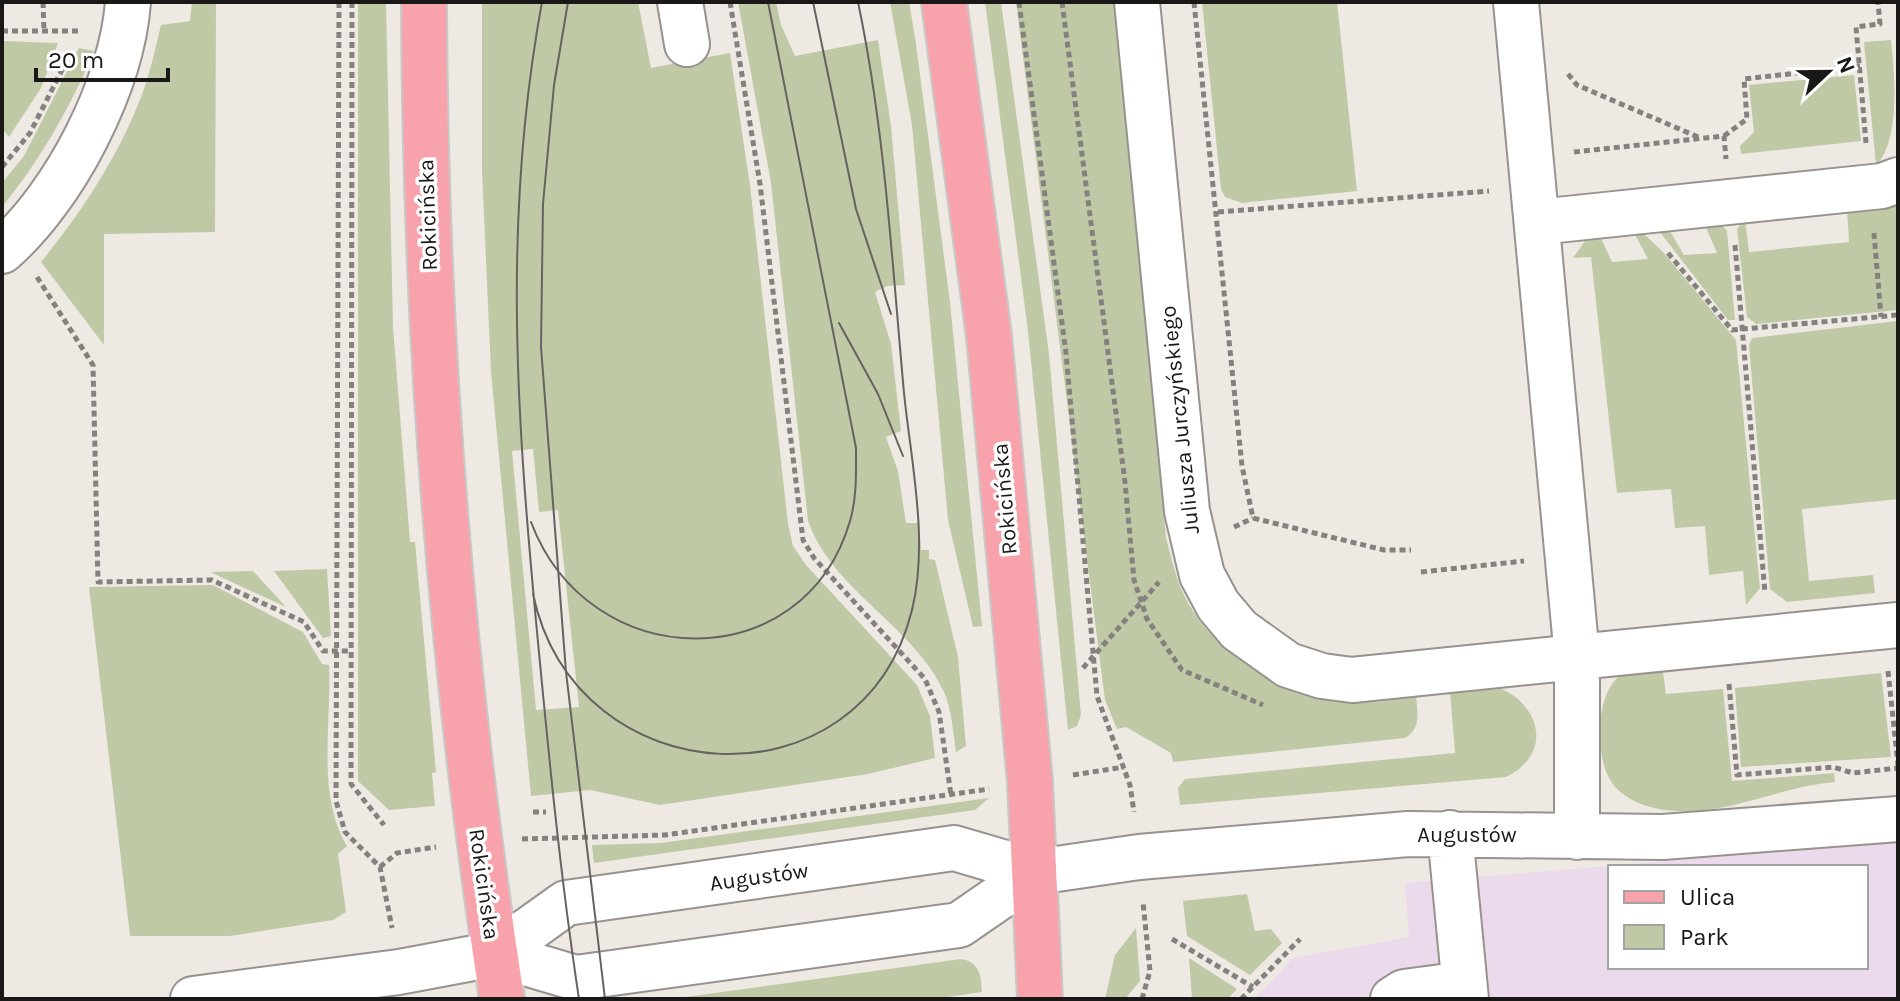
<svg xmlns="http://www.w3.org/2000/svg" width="1900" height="1001" font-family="Karla,sans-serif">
<rect width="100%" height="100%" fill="#efe9e4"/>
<path fill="#ebdaeb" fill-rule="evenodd" d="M 1898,842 L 1898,999 L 1254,999 L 1293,958 L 1409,937 L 1405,883 ZM 1610,867 L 1866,867 L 1866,967 L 1610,967 Z"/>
<path fill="#c0c9a6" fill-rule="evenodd" d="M 192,2 L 216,2 L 215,232 L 104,234 L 104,345 L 41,262 C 81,213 118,157 141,97 C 150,74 155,49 161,25 L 190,21 Z
M 358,2 L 386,2 L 393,327 L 410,542 L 415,542 L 436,772 L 432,773 L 435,806 L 389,810 L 358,781 Z
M 482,2 L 638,2 L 651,68 L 730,53 L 750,185 L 788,524 L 793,546 L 806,565 L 917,685 L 930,716 L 935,758 L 868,774 L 660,805 L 590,790 L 531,796 L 491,372 L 482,171 ZM 533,449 L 539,512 L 558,510 L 579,707 L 536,710 L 512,451 Z
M 738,2 L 776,2 L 781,25 L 795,56 L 878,40 L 891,126 L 905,285 L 887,286 L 875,292 L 891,344 L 901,431 L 886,437 L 898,471 L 906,523 L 919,523 L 921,550 L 929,550 L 929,559 L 935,560 L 958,657 L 966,746 L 956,752 C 953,732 952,711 944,692 C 914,626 832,590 808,521 L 771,183 Z
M 890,2 L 909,2 L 915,37 L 950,302 L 982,626 L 973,627 L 948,520 L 912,125 Z
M 985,2 L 1001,2 L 1049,354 L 1081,715 L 1077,726 L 1068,730 L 1028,331 Z
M 1016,2 L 1116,2 L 1166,538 C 1171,556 1175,575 1182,591 C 1213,659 1291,696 1362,702 C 1379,704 1400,697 1416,694 C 1417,712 1422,728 1405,738 L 1173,762 L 1171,753 L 1126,727 L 1117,729 L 1105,700 Z
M 1202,2 L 1337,2 L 1357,191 L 1242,203 L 1225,197 L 1221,189 Z
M 1891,40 C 1895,76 1900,142 1876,165 L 1864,42 Z
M 2,41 L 58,43 L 41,88 L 9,137 L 2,129 Z
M 79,48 L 94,51 C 70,108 41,159 2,207 L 2,183 L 24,156 Z
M 1854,75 L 1861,141 L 1741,154 L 1740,146 L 1754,132 L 1749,85 Z
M 1898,201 L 1898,310 L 1756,324 L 1747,317 L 1737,229 L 1745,219 L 1749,252 L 1849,242 L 1847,209 Z
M 1719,222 L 1727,231 L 1735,320 L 1728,320 L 1656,227 L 1667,226 L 1684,255 L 1717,253 L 1704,223 Z
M 1632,229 L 1645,235 L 1663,252 L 1736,340 L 1760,588 L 1746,605 L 1743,571 L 1709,575 L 1705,526 L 1675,528 L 1671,489 L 1617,493 L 1591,257 L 1573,258 L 1585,241 L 1598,232 L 1612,262 L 1648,259 Z
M 1898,321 L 1898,499 L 1802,509 L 1809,581 L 1873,575 L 1875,593 L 1787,602 L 1770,589 L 1749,345 L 1752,338 Z
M 327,569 L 331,636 L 323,638 L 274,571 Z
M 253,571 L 286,607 L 210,572 Z
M 213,585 L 303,632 L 322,664 L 329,665 C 332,724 316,794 347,846 L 338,854 L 346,912 L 333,920 L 230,936 L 130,936 L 89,587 Z
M 1661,658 L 1666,694 L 1723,689 L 1732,781 L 1834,773 L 1835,782 C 1774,787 1717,822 1654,808 C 1638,804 1621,796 1612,783 C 1595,758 1595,700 1617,678 C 1629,666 1645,661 1661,658 Z
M 1881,673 L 1891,757 L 1741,767 L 1735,688 Z
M 1502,689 C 1544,709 1550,756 1506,777 L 1180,805 L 1178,788 L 1185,779 L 1455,753 L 1450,691 Z
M 989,798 L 975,810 L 594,863 L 592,845 L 661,843 Z
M 1247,894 L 1255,931 L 1271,929 L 1282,943 L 1250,975 L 1187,936 L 1183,901 Z
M 1136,928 L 1140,981 L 1125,999 L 1105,999 L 1115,955 Z
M 1189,958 L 1237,989 L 1227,999 L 1192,999 Z
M 961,959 C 980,962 981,976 982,992 L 934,999 L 671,999 Z"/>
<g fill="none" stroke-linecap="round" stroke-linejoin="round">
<defs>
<path id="minor" d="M 680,2 L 687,44
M 1137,2 L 1187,511 L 1202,575 L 1218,605 L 1239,630 L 1288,665 L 1322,676 L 1352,680 L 1577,657 L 1577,837
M 1516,2 L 1577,657 L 1898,625
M 1538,222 L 1882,186 L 1898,180
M 2,251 C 65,196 122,85 128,2
M 1450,833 L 1466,999
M 495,954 L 576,978 L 959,925 L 1036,872
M 193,999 L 399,972 L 495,954 L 566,903 L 954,848 L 1036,872 L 1139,857 L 1408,834 L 1663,837 L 1898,819
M 1393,999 L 1404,992 L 1464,984"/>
<path id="major" d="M 424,2 C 425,336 451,668 502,999
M 944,2 L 989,336 L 1030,782 L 1040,999"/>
</defs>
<use href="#minor" stroke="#98928e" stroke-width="48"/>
<use href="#major" stroke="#c8c8c7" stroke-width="48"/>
<path stroke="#85817e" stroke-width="5" stroke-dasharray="6 4" stroke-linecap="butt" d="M 43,2 L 44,31
M 339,2 L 336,801 L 345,832 L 380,867 L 392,928
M 352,2 L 351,784 L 384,825
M 730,2 L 760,184 L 803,540 L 814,558 L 925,679 L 939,712 L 951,795
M 1019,2 L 1066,353 L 1097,696 L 1130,785 L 1134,812
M 1062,2 L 1125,482 L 1134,580 L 1147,619 L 1182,670 L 1263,705
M 1194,2 L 1242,466 L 1253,518 L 1384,550 L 1411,550
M 2,31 L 78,31
M 1568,74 L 1577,85 L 1698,137
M 1724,136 L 1747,119 L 1744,79 L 1860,66
M 1866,143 L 1856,27 L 1880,24 L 1878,2
M 1574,152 L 1724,136 L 1726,159
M 2,167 L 30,133 L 64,66
M 1218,212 L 1489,191
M 1874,233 L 1881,317
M 1735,245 L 1765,593
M 1668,253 L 1732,330 L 1898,315
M 37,277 L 93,365 L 98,582 L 212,580 L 304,622 L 323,651 L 351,651
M 1234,527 L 1253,518
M 1421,572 L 1524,561
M 1083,668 L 1159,582
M 1888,671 L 1898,765
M 1729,684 L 1737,775 L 1833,767 L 1853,773 L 1898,768
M 1073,775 L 1124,767
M 533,812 L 546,812
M 522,839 L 665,835 L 989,789
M 380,867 L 397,853 L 436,847
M 1172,939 L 1253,987
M 1142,999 L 1150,971 L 1143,902
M 1241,999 L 1300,939"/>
<use href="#minor" stroke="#fff" stroke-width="44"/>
<use href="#major" stroke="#f8a2ac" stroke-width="44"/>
<path stroke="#666260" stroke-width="2" d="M 542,2 C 503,214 516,409 536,621 C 548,748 560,874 579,999
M 568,2 L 554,85 L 543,204 L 541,347 L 566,672 L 605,999
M 813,2 L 856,209 L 891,314
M 839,323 L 878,394 L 903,456
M 531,522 C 589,676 804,679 850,521 C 857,497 856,473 856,448 L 768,2
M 533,594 C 576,797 862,812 912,610 C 929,541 911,462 904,393 C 892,262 885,131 858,2"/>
</g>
<g text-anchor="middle" stroke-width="7" stroke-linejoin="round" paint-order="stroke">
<g font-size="22" fill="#1a1817" stroke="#fff">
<text transform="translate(427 215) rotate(-92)" y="8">Rokicińska</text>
<text transform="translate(1179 420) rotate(-96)" y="8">Juliusza Jurczyńskiego</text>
<text transform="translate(1004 499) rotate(-95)" y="8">Rokicińska</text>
<text x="1467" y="842">Augustów</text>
<text transform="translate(759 876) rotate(-8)" y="8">Augustów</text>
<text transform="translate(485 884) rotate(82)" y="8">Rokicińska</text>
</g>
</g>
<rect width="1900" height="1001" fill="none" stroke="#1a1817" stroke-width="8"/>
<rect x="1608" y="865" width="260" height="104" fill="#ffffff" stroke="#a3a3a2" stroke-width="2"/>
<rect x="1624" y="891" width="40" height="12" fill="#f8a2ac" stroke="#a3a3a2" stroke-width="2"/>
<text x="1680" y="905" font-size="24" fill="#1a1817">Ulica</text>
<rect x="1624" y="925" width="40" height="24" fill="#c0c9a6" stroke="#a3a3a2" stroke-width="2"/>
<text x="1680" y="945" font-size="24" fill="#1a1817">Park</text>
<g transform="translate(1828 72) rotate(68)" stroke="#ffffff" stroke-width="6" paint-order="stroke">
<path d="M0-6L14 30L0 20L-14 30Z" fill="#1a1817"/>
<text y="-12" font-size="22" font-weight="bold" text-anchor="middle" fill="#1a1817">N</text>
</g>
<path d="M36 68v12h132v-12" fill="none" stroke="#1a1817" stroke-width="4"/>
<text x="48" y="68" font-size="24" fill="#1a1817" stroke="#ffffff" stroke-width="6" paint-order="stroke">20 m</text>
</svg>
